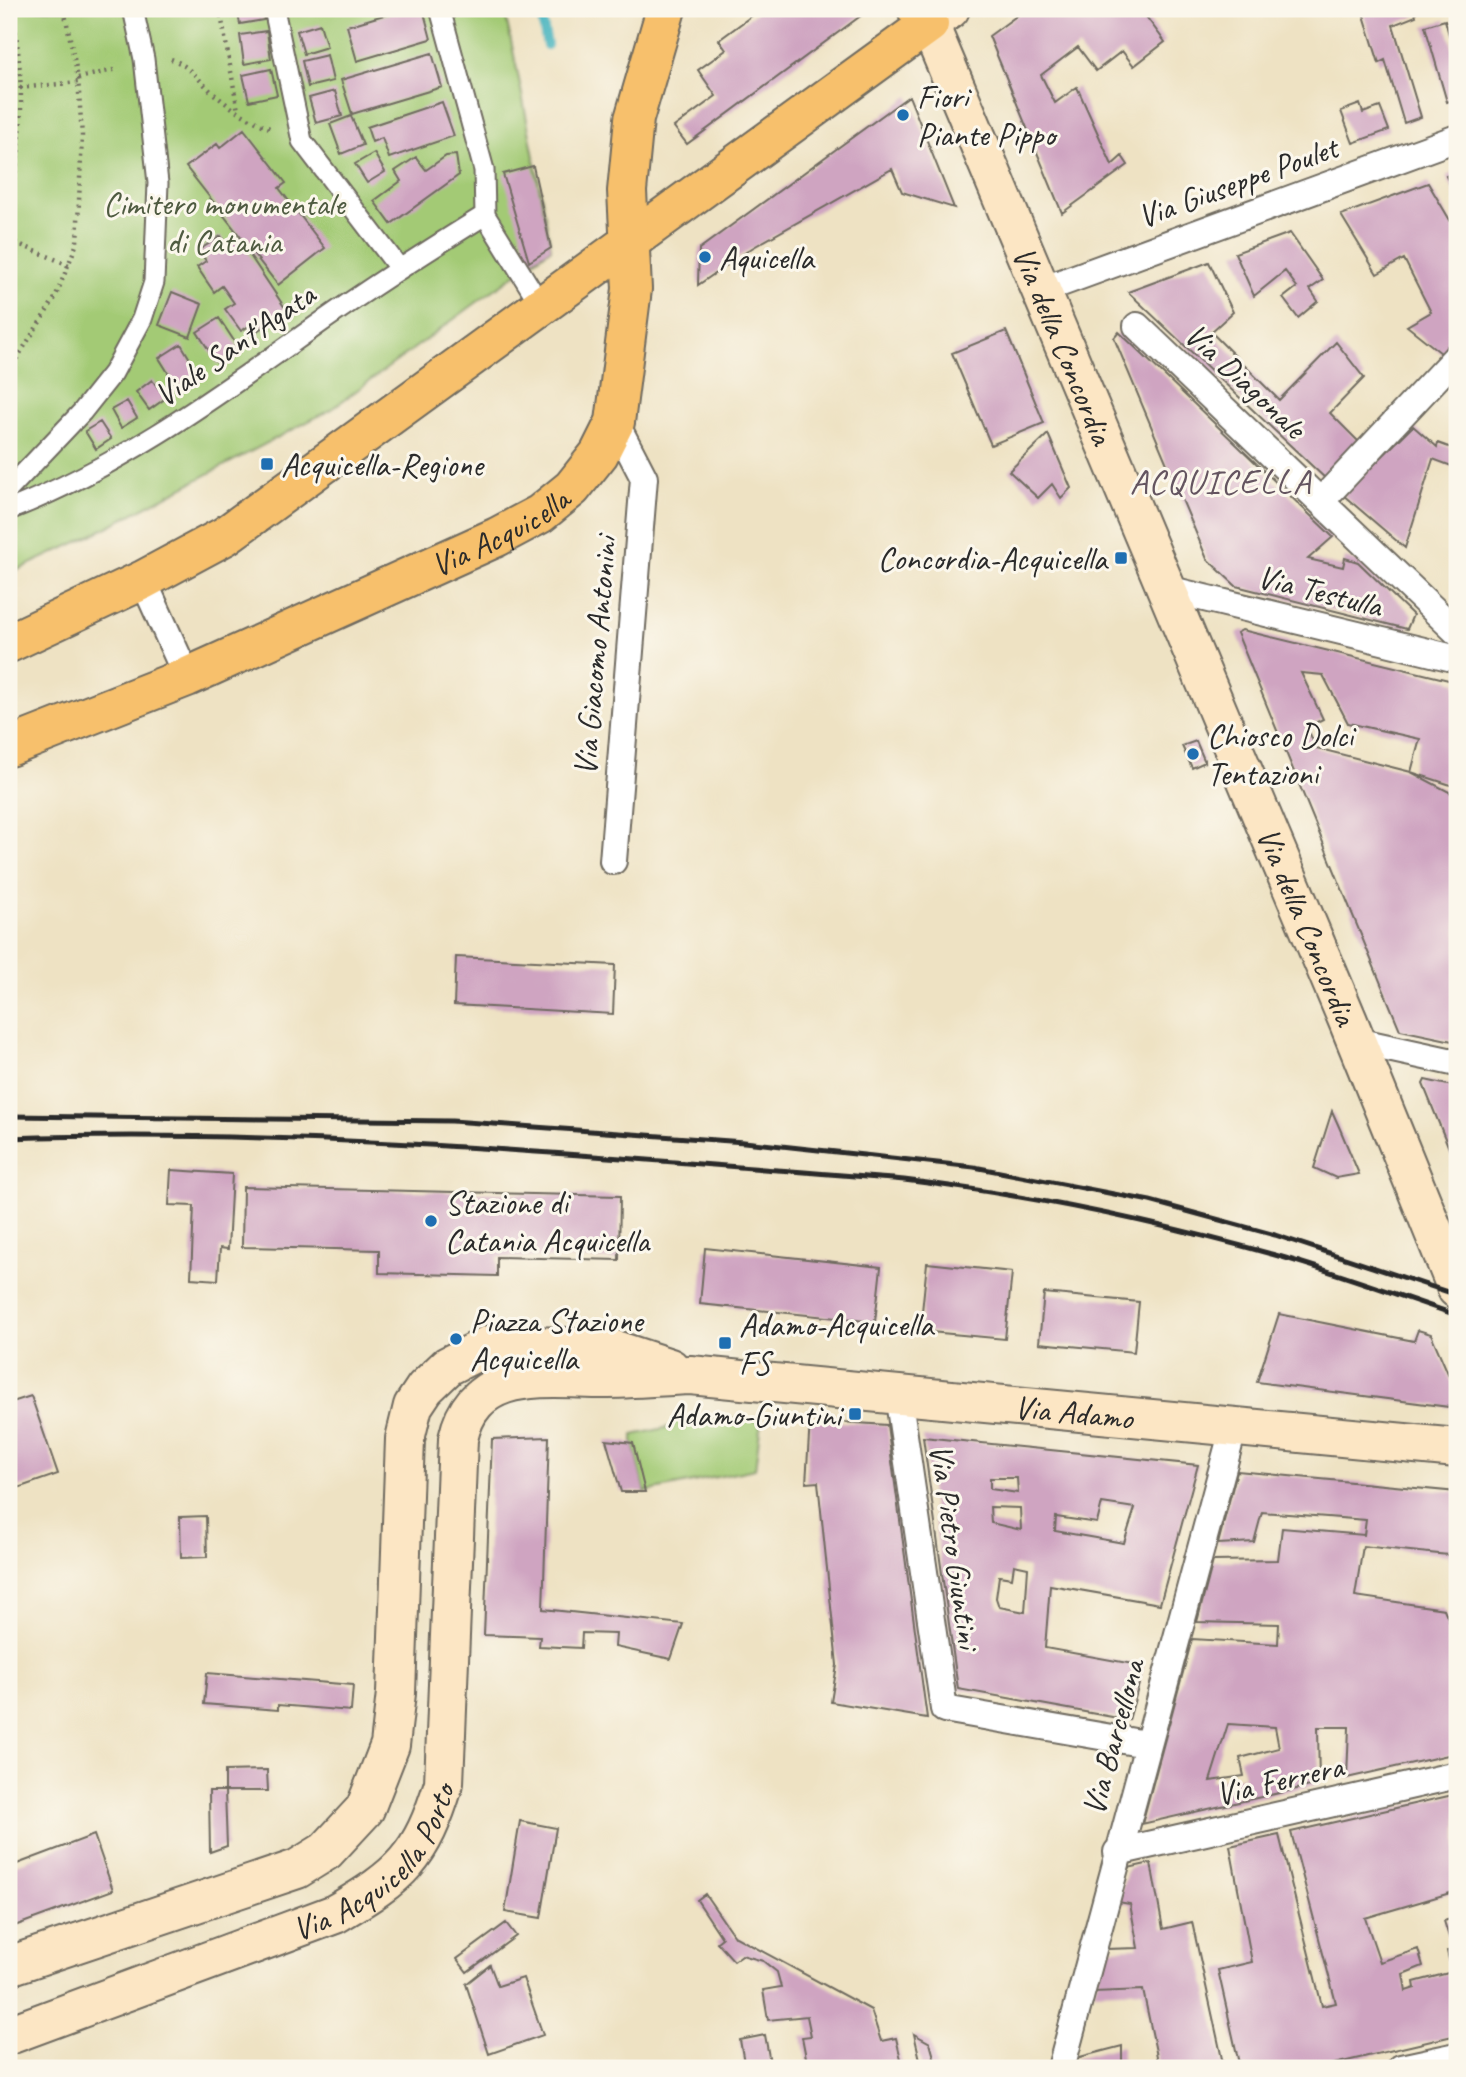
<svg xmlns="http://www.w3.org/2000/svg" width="1466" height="2077" font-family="Caveat,sans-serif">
<rect width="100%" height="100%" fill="#fbf7ec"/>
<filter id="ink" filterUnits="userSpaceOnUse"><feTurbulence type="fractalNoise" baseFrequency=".0143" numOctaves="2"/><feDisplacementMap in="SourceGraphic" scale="14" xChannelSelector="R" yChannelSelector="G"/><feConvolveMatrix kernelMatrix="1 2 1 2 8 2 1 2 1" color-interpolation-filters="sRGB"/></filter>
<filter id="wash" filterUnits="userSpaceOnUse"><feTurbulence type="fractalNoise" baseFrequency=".00686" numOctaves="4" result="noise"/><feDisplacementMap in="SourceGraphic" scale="28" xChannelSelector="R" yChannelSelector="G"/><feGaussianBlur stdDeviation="1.57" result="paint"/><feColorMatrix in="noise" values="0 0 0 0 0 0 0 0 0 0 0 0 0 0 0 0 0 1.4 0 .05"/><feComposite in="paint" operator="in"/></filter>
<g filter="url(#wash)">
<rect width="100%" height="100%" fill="#eee2c3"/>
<path fill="#a3ca74" stroke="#677a50" stroke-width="2" d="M 9,9 L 504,9 C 522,88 536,168 551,248 L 330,410 L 92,535 L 9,574 Z
M 684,1416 L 761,1421 L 755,1469 L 645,1492 L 633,1443 L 633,1435 L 669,1427 Z"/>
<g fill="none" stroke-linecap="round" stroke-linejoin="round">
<path stroke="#44b3be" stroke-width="10" d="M 540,9 L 547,45"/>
</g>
<g id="blocks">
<path fill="#cfa4c1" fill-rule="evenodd" d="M 237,9 L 262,9 L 264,20 L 240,24 Z
M 404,9 L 423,9 L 431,39 L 357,61 L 347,26 Z
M 761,9 L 870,9 L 687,144 L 674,127 L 716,96 L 698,70 L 726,50 L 719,40 Z
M 1026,9 L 1144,9 L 1142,11 L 1165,42 L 1134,66 L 1122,51 L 1096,71 L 1078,47 L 1041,75 L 1055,103 L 1077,87 L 1112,165 L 1122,156 L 1128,165 L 1062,213 L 989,36 Z
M 1362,9 L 1414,9 L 1416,16 L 1393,25 L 1421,117 L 1404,123 L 1385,60 L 1379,63 Z
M 1445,20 L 1457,64 L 1457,99 L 1447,102 L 1425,26 Z
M 320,24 L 327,47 L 304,54 L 297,31 Z
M 267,31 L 271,59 L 244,64 L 240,35 Z
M 432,53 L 442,87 L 352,114 L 341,80 Z
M 327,55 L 333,81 L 308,87 L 302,61 Z
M 271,69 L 277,95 L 249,101 L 243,75 Z
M 335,91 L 342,116 L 316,123 L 309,98 Z
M 909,96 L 954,208 L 902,192 L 892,169 L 752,248 L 698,285 L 699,249 Z
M 442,102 L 454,136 L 389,158 L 382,138 L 372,142 L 367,127 Z
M 1360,104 L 1363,113 L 1380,107 L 1389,130 L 1353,143 L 1341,111 Z
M 351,116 L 363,145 L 341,154 L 330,124 Z
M 244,129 L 286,183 L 279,188 L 325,248 L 278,285 L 186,167 L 217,144 L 220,148 Z
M 374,153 L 385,172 L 367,183 L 355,164 Z
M 456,155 L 459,175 L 391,224 L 374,201 L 401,181 L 395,171 L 416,157 L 426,170 L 446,156 Z
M 533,166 L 551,248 L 529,262 L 503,174 Z
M 1457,172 L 1457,197 L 1446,176 Z
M 1428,183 L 1457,232 L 1457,345 L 1446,357 L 1407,326 L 1431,312 L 1404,259 L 1377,274 L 1341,215 Z
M 1290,233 L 1323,280 L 1310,289 L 1318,301 L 1298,318 L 1283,298 L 1297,287 L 1285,271 L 1254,296 L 1235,253 Z
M 221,236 L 227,246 L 239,239 L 287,311 L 254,333 L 249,326 L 241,331 L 225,309 L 234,303 L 222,286 L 214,292 L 197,267 L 206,261 L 199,250 Z
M 1209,262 L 1233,312 L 1211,332 L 1279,400 L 1336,342 L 1364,378 L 1330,413 L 1361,444 L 1326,479 L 1128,292 Z
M 172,292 L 202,304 L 190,337 L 159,325 Z
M 219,318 L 240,350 L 218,364 L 197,332 Z
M 1006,331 L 1044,423 L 991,445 L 952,353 Z
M 1119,332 L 1333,537 L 1308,559 L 1343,567 L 1345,558 L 1358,562 L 1413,615 L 1407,629 L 1236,586 L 1207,559 L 1114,338 Z
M 181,344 L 199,374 L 177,387 L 159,358 Z
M 152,380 L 166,398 L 149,410 L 136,392 Z
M 127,401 L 137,418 L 121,428 L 111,410 Z
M 100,422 L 111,439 L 96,449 L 85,431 Z
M 1413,426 L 1437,447 L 1438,443 L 1457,450 L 1457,468 L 1433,459 L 1405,548 L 1343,495 Z
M 1048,434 L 1071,488 L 1061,498 L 1052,484 L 1038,498 L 1009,471 Z
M 1242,630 L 1457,682 L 1457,787 L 1411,772 L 1420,739 L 1348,723 L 1323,675 L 1301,673 L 1323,719 L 1307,727 L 1316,748 L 1411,772 L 1457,796 L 1457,1042 L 1400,1030 L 1237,633 Z
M 1196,741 L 1205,762 L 1192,768 L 1182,746 Z
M 456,957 L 615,965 L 613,1014 L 454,1005 Z
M 1425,1080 L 1457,1087 L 1457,1168 L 1423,1084 Z
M 1332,1111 L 1340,1129 L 1359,1174 L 1336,1178 L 1314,1168 Z
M 171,1170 L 232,1174 L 228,1249 L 220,1248 L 218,1280 L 191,1278 L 194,1206 L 169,1205 Z
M 243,1187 L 620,1196 L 619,1260 L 497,1257 L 497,1276 L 379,1273 L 379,1250 L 242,1247 Z
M 705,1248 L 881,1267 L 875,1322 L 700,1304 Z
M 927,1263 L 1012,1272 L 1005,1339 L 920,1331 Z
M 1044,1293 L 1139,1302 L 1134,1352 L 1039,1343 Z
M 1279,1314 L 1414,1341 L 1418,1330 L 1431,1334 L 1457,1394 L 1457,1408 L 1257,1382 Z
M 31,1396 L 58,1474 L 9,1491 L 9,1403 Z
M 810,1420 L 887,1425 L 927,1718 L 831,1702 L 837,1665 L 818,1482 L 806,1483 Z
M 549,1437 L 543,1609 L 683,1624 L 671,1659 L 615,1647 L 616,1634 L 582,1633 L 581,1648 L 539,1646 L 540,1637 L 484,1635 L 492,1439 Z
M 923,1437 L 1198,1465 L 1160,1604 L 1050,1585 L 1045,1648 L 1144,1666 L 1129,1720 L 958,1689 ZM 990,1478 L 1017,1478 L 1018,1493 L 990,1489 ZM 1102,1503 L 1135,1508 L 1124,1543 L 1055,1531 L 1056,1517 L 1097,1523 ZM 990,1507 L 1020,1508 L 1021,1530 L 991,1523 ZM 1014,1565 L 1028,1568 L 1025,1612 L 999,1607 L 996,1598 L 999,1576 L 1012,1578 Z
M 606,1440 L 633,1443 L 645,1492 L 621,1492 Z
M 1237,1471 L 1457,1492 L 1457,1576 L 1448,1555 L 1363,1546 L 1355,1596 L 1444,1609 L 1457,1638 L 1457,1753 L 1347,1778 L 1349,1727 L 1318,1727 L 1319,1784 L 1142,1824 L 1192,1639 L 1278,1644 L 1279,1624 L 1197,1622 L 1213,1561 L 1278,1560 L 1282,1528 L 1364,1535 L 1366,1520 L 1262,1512 L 1254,1542 L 1218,1544 ZM 1228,1724 L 1275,1727 L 1279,1748 L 1240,1758 L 1244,1776 L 1210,1781 Z
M 206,1516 L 207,1557 L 181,1558 L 180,1517 Z
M 207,1673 L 353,1685 L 351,1711 L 278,1705 L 278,1710 L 204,1704 Z
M 267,1770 L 268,1791 L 225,1791 L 227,1846 L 210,1852 L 209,1791 L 225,1791 L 225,1771 Z
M 1457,1794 L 1457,1891 L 1365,1918 L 1380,1962 L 1418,1949 L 1423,1966 L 1403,1974 L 1406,1991 L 1415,1988 L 1414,1982 L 1452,1972 L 1447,1951 L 1453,1950 L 1444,1921 L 1457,1917 L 1457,2035 L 1317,2068 L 1240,2068 L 1218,1970 L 1252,1962 L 1230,1846 L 1279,1835 L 1322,2006 L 1336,2003 L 1291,1832 Z
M 520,1821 L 556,1828 L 541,1918 L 505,1912 Z
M 94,1835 L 113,1890 L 9,1928 L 9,1867 Z
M 1151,1863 L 1163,1929 L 1192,1922 L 1224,2068 L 1151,2068 L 1159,2066 L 1143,1990 L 1094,1992 L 1105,1949 L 1138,1948 L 1130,1904 L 1118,1902 L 1128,1868 Z
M 705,1894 L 734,1936 L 871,2010 L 881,2041 L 896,2038 L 903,2068 L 808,2068 L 802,2037 L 811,2036 L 807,2016 L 768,2020 L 763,1990 L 781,1987 L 777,1972 L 763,1961 L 742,1955 L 734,1961 L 717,1942 L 722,1938 L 697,1900 Z
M 506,1923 L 516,1936 L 467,1972 L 457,1959 Z
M 490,1965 L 498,1986 L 523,1978 L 543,2035 L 489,2054 L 466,1984 Z
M 914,2034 L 930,2043 L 937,2068 L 922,2068 Z
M 765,2035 L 771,2068 L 745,2068 L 740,2040 Z
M 1122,2046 L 1122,2068 L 1080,2068 L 1076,2058 Z"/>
</g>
</g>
<g filter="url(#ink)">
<use href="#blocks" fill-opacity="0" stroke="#6f6b60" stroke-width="2"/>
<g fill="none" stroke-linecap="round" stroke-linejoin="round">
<defs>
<path id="pedestrian" d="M 274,9 L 302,141 L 399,268
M 440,9 L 484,170 L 485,215 L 542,307
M 9,489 L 82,412 L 113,373 L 142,319 L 154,282 L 158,183 L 144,59 L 133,9
M 9,510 C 123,465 214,398 313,328 C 369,288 427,251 485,215"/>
<path id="minor" d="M 1042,290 L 1457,138
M 1137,326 L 1457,632
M 1322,500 L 1457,356
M 143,580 L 187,677
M 1167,589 L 1457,659
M 613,861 L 644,478 L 615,422
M 1356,1041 L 1457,1063
M 898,1394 L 944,1709 L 1146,1744
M 1117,1852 L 1457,1775
M 1061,2068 L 1234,1426
M 1401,2068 L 1457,2056"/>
<g id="secondary">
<path id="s1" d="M 950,9 L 929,24 L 1348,1021 L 1457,1289"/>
<path d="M 9,1966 L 297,1869 L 326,1851 L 365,1809 L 390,1745 L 396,1693 L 405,1439 L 413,1406 L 425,1388 L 448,1366 L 489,1345 L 609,1348 L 670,1368"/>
<path id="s2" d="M 9,2035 L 335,1914 C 402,1875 421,1858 444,1783 L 458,1439 C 474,1365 546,1379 604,1379 C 633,1379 662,1376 690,1375 L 1457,1448"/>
</g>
<g id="primary">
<path d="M 9,643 L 143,580 L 225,536 L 929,24 L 917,9"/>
<path id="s3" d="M 9,747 L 187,677 L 497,537 L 540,514 L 572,488 L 599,454 L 615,422 L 632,289 L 627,191 L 634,119 L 666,9"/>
</g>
</defs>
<use href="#pedestrian" stroke="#6f6b60" stroke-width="23"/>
<use href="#minor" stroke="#6f6b60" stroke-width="30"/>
<use href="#secondary" stroke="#6f6b60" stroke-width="42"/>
<use href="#primary" stroke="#6f6b60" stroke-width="42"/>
<path stroke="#6f6b60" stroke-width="4.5" stroke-dasharray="2 5" stroke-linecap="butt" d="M 190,9 L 202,9
M 220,9 L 238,111
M 171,59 C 191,66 202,85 219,98 C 235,111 252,121 272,129
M 78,78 L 118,69
M 20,88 L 78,82
M 9,200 C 26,138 23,71 12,9
M 9,240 L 69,265
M 9,371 L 55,298 L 77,243 L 82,136 L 78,78 L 64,9"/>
<use href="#pedestrian" stroke="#fff" stroke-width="19"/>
<use href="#minor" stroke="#fff" stroke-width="26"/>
<use href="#secondary" stroke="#fce6c4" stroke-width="38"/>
<use href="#primary" stroke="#f7c06c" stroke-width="38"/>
<path stroke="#2b2b2b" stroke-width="5" d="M 9,1116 L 452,1121 L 744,1142 L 974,1167 L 1150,1201 L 1275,1235 L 1457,1295
M 9,1138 C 308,1128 606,1157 904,1180 C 1029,1195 1153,1221 1275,1255 C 1336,1272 1397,1295 1457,1315"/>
</g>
</g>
<g fill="#1f6fb2" stroke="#fbf7ec" stroke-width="2.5">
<circle cx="903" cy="115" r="7"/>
<circle cx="705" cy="257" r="7"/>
<rect x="260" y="457" width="14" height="14" rx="3.5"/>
<rect x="1114" y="551" width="14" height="14" rx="3.5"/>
<circle cx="1193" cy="754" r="7"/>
<circle cx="431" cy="1221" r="7"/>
<circle cx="456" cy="1339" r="7"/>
<rect x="718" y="1336" width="14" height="14" rx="3.5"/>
<rect x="848" y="1407" width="14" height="14" rx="3.5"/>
</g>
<g text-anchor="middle" stroke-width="6" stroke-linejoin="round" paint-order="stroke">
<g font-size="33" fill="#2b2b2b" stroke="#fbf7ec" text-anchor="start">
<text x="917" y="108">Fiori<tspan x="917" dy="38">Piante Pippo</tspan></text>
<text x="719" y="269">Aquicella</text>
<text x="281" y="476">Acquicella-Regione</text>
<text x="1107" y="570" text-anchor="end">Concordia-Acquicella</text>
<text x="1207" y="747">Chiosco Dolci<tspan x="1207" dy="38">Tentazioni</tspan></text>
<text x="445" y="1214">Stazione di<tspan x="445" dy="38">Catania Acquicella</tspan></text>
<text x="470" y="1332">Piazza Stazione<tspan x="470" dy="38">Acquicella</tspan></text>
<text x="739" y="1336">Adamo-Acquicella<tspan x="739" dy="38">FS</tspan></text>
<text x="841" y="1426" text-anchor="end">Adamo-Giuntini</text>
</g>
<g font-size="33" fill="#2b2b2b" stroke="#fbf7ec">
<text transform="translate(1237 181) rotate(-20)" y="12">Via Giuseppe Poulet</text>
<text transform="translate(234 344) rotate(-35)" y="12">Viale Sant'Agata</text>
<text dy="12" stroke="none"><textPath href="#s1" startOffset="374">Via della Concordia</textPath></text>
<text transform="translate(1246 380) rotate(43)" y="12">Via Diagonale</text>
<text dy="12" stroke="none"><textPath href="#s3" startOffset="536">Via Acquicella</textPath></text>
<text transform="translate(1320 590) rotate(14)" y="12">Via Testulla</text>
<text transform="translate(594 656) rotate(-85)" y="12">Via Giacomo Antonini</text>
<text dy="12" stroke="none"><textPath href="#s1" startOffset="1004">Via della Concordia</textPath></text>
<text dy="12" stroke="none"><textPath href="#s2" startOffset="1516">Via Adamo</textPath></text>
<text transform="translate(956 1546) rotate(82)" y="12">Via Pietro Giuntini</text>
<text transform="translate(1112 1737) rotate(-75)" y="12">Via Barcellona</text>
<text transform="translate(1279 1779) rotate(-13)" y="12">Via Ferrera</text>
<text dy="12" stroke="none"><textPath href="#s2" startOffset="413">Via Acquicella Porto</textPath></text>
</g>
<g font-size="33" fill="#4f5b41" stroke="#fbf7ec">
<text x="224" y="215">Cimitero monumentale<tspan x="224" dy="38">di Catania</tspan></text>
</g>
<g font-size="35" letter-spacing="2" fill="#645560" stroke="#fbf7ec">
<text x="1221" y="493">ACQUICELLA</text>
</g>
</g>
<rect width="1466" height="2077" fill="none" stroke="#fbf7ec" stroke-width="35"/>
</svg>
